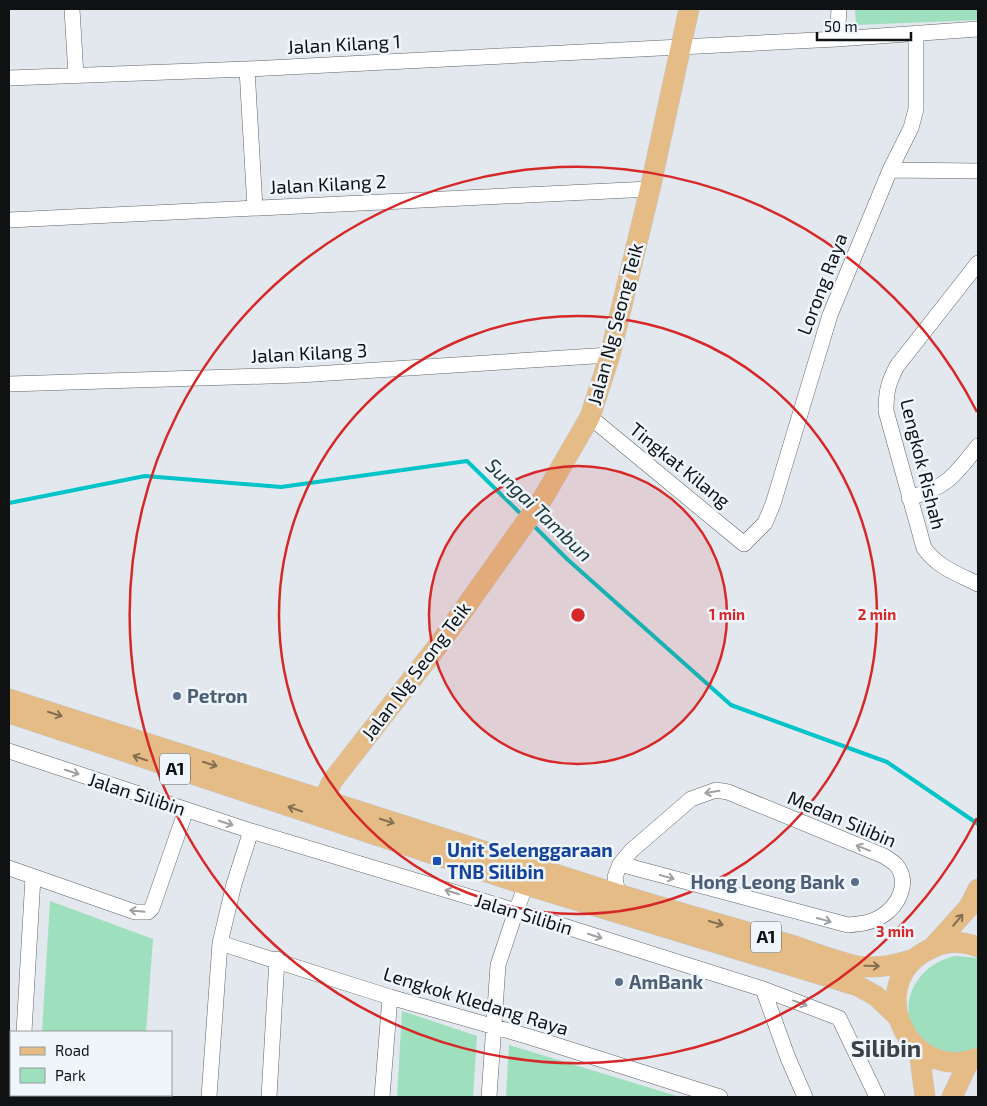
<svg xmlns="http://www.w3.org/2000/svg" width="987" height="1106" font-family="'Exo 2',sans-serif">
<rect width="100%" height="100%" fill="#e2e8ed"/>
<path fill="#9edfbd" d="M 855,9 L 978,9 L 978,20 L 856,25 Z
M 50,901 L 153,939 L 146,1032 L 42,1032 Z
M 956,956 L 978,958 L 978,1055 C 971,1056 962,1059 955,1058 C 950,1057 943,1052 938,1049 C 933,1046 925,1044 921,1040 C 892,1007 917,963 956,956 Z
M 402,1011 L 477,1036 L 473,1097 L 397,1097 Z
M 509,1045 L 680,1097 L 506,1097 Z
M 38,1095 L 141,1095 L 141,1097 L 38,1097 Z"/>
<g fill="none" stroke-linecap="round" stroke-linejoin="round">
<path stroke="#00c4c7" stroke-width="4" d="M 9,503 L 145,476 L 281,487 L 467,461 L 523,516
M 532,524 L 567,559 L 731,705 L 887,762 L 978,824"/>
<defs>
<path id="minor" d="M 72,9 L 76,76
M 837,39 L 839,9
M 247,69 L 255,208
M 9,78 L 247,69 L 837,39 L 978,29
M 890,170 L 978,171
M 9,220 L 650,189
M 978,263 L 897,366 C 888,383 886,392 886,411 L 924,548 C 937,567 958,574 978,584
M 9,384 L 299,375 L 610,355
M 590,417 L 744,544 L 765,523 L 773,504 L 830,315 L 890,170 L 911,128 L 916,109 L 916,33
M 909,498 C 948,487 954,476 978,446
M 9,751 L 251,831 L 516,911 L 763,989 L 839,1018 L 877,1097
M 9,868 L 135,912 L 148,912 L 152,908 L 186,810
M 618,895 L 615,877 L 620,864 L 632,850 L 691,799 L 716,790 L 728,792 L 884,856 C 888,859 894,862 897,866 C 910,883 898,906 882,916 C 871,923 860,924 848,925 L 620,864
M 220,943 L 390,997 L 530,1037 L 720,1097
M 763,989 L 788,1058 L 805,1097
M 24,1032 L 33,877
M 20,1097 L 20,1095
M 209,1097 L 220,943 L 234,884 L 251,831
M 269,1097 L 277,959
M 382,1097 L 390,997
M 489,1097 L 498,965 L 516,911 L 526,885"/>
<path id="major" d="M 9,699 C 199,760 389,822 580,882 C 647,904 714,922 781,942 C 807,949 832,961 858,966 C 877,969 896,965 914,959
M 9,713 L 526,885 L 858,986 L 876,996 L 897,1016
M 325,812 C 321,801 328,790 333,780 L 440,643 L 543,498 L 590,417 L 610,355 L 650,189 L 689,9
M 933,947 L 969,907 L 978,889
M 978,947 C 962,941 945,941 930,949 C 862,981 906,1084 978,1058
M 919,1050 L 925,1097
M 952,1097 L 969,1061"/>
</defs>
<use href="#minor" stroke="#5e6468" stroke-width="16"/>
<use href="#major" stroke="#c5c6c6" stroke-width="21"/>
<use href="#minor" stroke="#fff" stroke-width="15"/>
<use href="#major" stroke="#e5bc86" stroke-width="20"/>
</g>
<defs><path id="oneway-shaft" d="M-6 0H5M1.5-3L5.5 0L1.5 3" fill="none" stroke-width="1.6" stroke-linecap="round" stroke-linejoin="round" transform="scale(1.25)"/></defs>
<g stroke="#856f52">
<use href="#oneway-shaft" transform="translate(55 714) rotate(18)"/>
<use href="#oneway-shaft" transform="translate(140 758) rotate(-161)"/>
<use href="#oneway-shaft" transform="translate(210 764) rotate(18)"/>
<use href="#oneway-shaft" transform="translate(295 809) rotate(-161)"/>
<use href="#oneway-shaft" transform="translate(387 821) rotate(18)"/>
<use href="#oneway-shaft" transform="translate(958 920) rotate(-50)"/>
<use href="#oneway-shaft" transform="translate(716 923) rotate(16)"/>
<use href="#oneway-shaft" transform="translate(872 966) rotate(1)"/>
</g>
<g stroke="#9fa0a1">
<use href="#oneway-shaft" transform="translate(72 772) rotate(18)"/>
<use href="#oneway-shaft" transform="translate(712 792) rotate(171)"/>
<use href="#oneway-shaft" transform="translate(226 823) rotate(18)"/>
<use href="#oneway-shaft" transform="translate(863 848) rotate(-158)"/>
<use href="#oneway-shaft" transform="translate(667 877) rotate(15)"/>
<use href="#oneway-shaft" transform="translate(452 892) rotate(-163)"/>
<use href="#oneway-shaft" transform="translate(137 911) rotate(-174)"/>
<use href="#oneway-shaft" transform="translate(824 920) rotate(15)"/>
<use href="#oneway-shaft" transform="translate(595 936) rotate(18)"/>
<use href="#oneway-shaft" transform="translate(800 1003) rotate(20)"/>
</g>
<circle cx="578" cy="615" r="149" fill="#d62828" fill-opacity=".12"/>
<g fill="none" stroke="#d62828" stroke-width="2.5">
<circle cx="578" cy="615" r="149"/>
<circle cx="578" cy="615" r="299"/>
<path d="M977 818A448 448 0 1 1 977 412"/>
</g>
<g fill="#5c6f8a" stroke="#eff6fb" stroke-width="2">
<circle cx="177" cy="696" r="5"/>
<circle cx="855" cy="882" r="5"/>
<circle cx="619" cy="982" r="5"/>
</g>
<rect fill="#1a4fb4" stroke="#eff6fb" stroke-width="2" x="432" y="856" width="10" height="10" rx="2.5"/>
<g text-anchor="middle" stroke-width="5" stroke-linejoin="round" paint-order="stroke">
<g fill="#eff6fb" stroke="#525659" stroke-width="1">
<rect x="160" y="753.5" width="30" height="31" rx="4"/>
<rect x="751" y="921.5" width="30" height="31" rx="4"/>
</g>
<g font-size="18" font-weight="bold" fill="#0f1113">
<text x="175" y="775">A1</text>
<text x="766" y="943">A1</text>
</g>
<g font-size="19" fill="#0f1113" stroke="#eff6fb">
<text transform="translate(344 44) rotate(-3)" y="7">Jalan Kilang 1</text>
<text transform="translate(328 184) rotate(-3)" y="7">Jalan Kilang 2</text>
<text transform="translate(822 284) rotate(-69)" y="7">Lorong Raya</text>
<text transform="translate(615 324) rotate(-75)" y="7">Jalan Ng Seong Teik</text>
<text transform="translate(309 353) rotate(-3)" y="7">Jalan Kilang 3</text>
<text transform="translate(923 464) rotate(76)" y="7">Lengkok Rishah</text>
<text transform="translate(680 465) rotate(39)" y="7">Tingkat Kilang</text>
<text transform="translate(416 671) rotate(-53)" y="7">Jalan Ng Seong Teik</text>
<text transform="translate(137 794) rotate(18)" y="7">Jalan Silibin</text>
<text transform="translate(842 819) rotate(23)" y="7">Medan Silibin</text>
<text transform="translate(524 914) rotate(17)" y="7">Jalan Silibin</text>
<text transform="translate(476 1001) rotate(17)" y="7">Lengkok Kledang Raya</text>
</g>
<g font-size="19" font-weight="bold" fill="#4e5e75" stroke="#eff6fb" text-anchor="start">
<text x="187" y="703">Petron</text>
<text x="845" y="889" text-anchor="end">Hong Leong Bank</text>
<text x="629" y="989">AmBank</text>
</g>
<g font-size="19" font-weight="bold" fill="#164399" stroke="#eff6fb" text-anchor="start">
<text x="447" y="857">Unit Selenggaraan<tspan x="447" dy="22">TNB Silibin</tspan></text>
</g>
<g font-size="20" font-style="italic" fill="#1d3637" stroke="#eff6fb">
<text transform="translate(539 510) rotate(44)" y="7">Sungai Tambun</text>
</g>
<g font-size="24" font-weight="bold" fill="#3d4246" stroke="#eff6fb">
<text x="886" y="1057">Silibin</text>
</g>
</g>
<circle cx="578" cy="615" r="8" fill="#d62828" stroke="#eff6fb" stroke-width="2.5"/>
<g font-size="15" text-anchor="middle" font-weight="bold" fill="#d62828" stroke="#eff6fb" stroke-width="5" stroke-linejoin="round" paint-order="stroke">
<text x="727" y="620">1 min</text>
<text x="877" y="620">2 min</text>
<text x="895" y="937">3 min</text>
</g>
<rect width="987" height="1106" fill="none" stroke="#0f1113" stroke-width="20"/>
<rect x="10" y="1031" width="162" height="65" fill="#eff6fb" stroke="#959a9e"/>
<rect x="20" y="1047" width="25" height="8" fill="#e5bc86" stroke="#959a9e"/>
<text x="55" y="1056" font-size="15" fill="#0f1113">Road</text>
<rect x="20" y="1068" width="25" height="15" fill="#9edfbd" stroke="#959a9e"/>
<text x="55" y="1081" font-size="15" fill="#0f1113">Park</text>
<path d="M817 32v8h94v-8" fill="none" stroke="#0f1113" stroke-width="2.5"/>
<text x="824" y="32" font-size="15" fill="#0f1113" stroke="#eff6fb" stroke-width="4" paint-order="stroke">50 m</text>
</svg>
